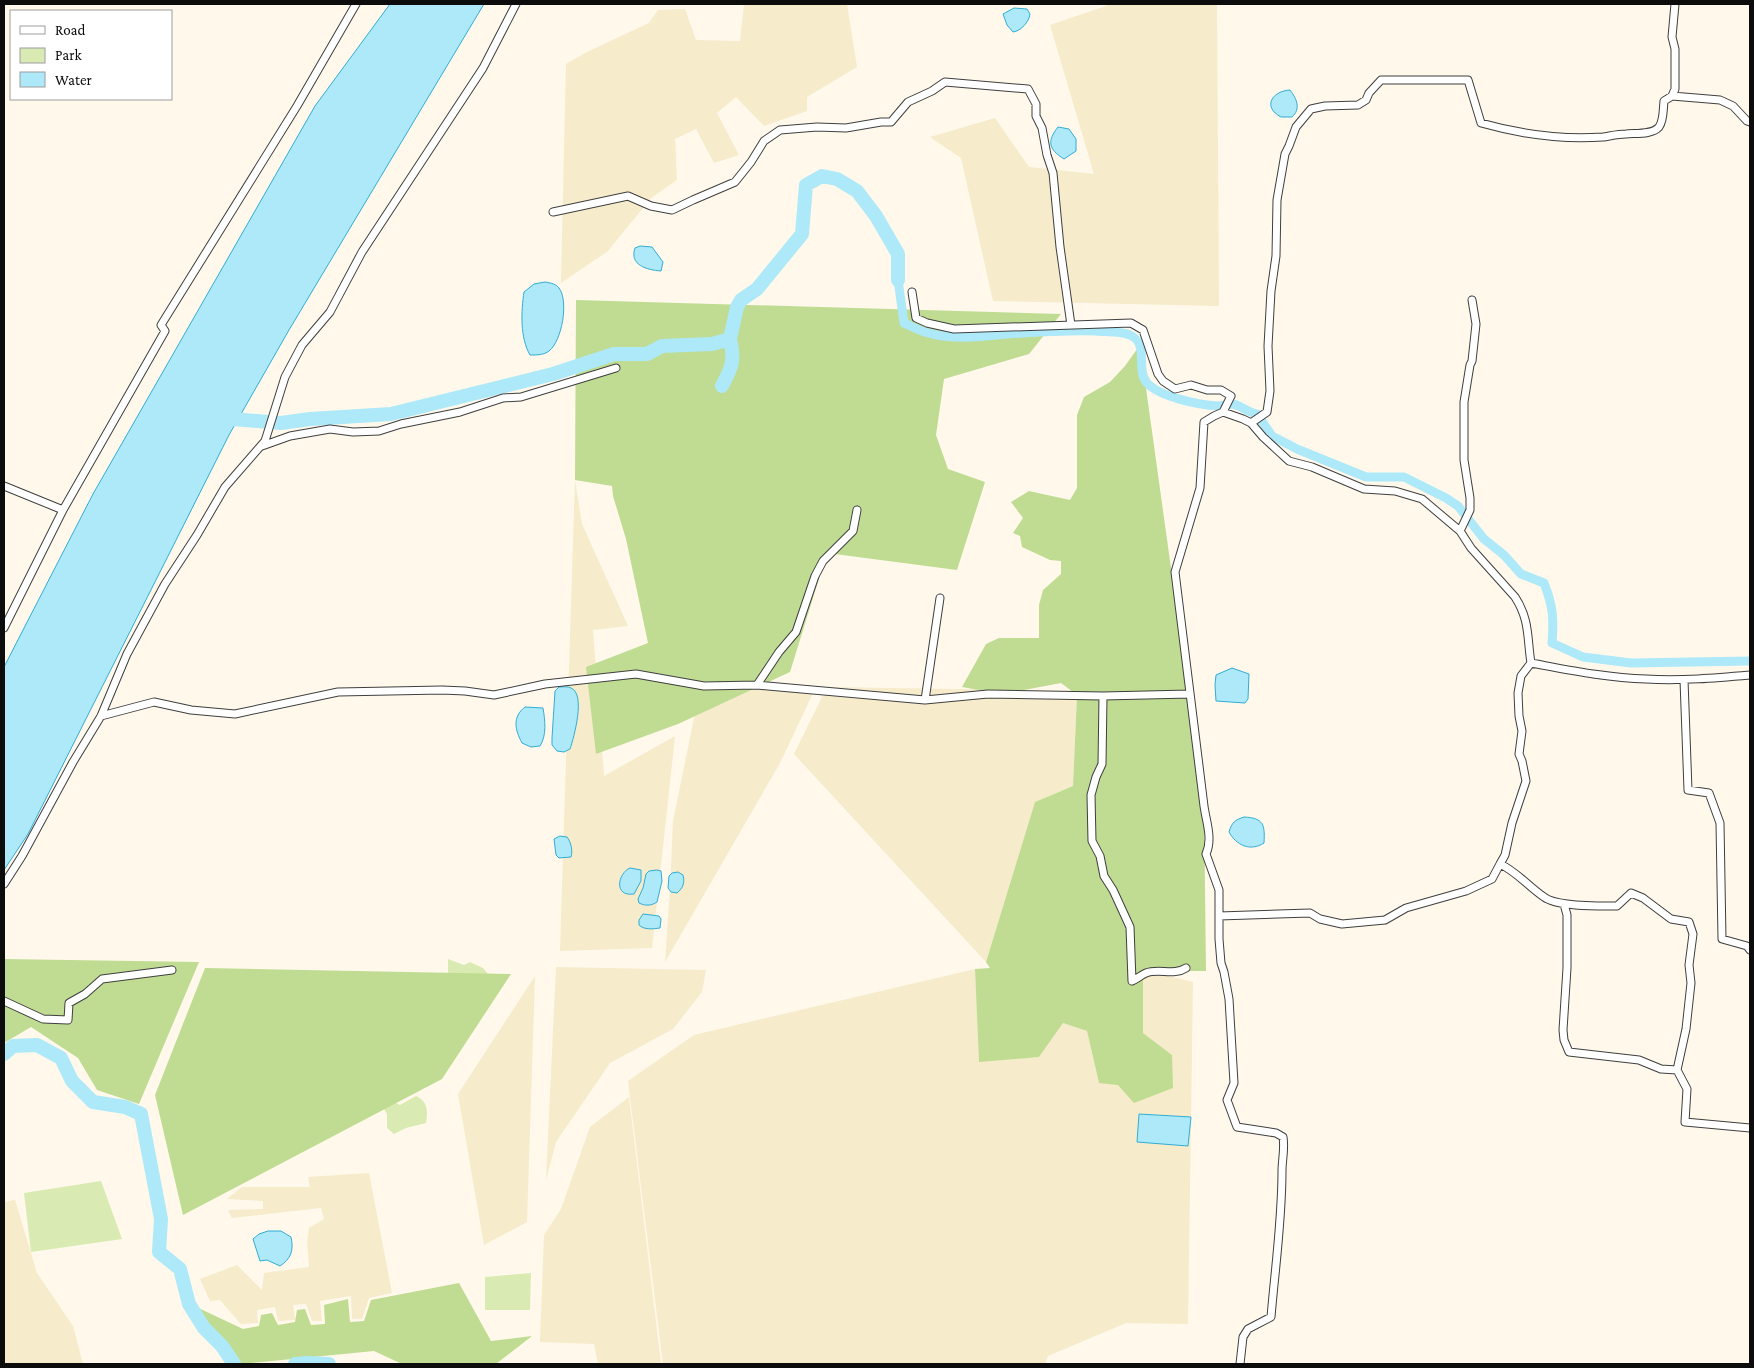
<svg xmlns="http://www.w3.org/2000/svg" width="1754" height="1368" font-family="'Crimson Pro',serif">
<rect width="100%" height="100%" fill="#fff8eb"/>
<path fill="#f6ebca" d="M 744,4 L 847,4 L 857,67 L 807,97 L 807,111 L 764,126 L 736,97 L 717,113 L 739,155 L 714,163 L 696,129 L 675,139 L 677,180 L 651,198 L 608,251 L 561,283 L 566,64 L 587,52 L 649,23 L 658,10 L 685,9 L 696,40 L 740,41 Z
M 1107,4 L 1217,4 L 1219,306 L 993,301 L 961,158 L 930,137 L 995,118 L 1029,167 L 1094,174 L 1050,25 L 1106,6 Z
M 575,480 L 582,524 L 628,626 L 593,630 L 604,776 L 675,736 L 652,948 L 560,951 Z
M 827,687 L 1077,691 L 1073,786 L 1035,802 L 986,962 L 794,754 Z
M 700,689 L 814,691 L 780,763 L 665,962 L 670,890 L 673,821 Z
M 556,967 L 706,970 L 702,992 L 673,1029 L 610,1063 L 556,1142 L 546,1180 Z
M 975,969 L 979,1061 L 1039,1057 L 1063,1023 L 1087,1031 L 1099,1083 L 1172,1055 L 1143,1033 L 1143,970 L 1193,982 L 1188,1324 L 1126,1323 L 1048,1356 L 1045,1364 L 663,1364 L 628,1081 L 694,1035 Z
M 535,976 L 527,1222 L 484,1245 L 458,1094 Z
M 629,1097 L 661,1364 L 598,1364 L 594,1344 L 540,1342 L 544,1235 L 561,1209 L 590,1127 Z
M 369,1173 L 392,1293 L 369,1298 L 362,1319 L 352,1319 L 351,1296 L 320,1301 L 322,1321 L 312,1321 L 306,1304 L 293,1305 L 295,1320 L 278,1321 L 275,1307 L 257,1310 L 258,1323 L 241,1324 L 220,1300 L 210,1301 L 200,1279 L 237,1265 L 262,1290 L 264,1273 L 309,1267 L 307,1242 L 309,1228 L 324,1219 L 321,1208 L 232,1218 L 228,1210 L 263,1209 L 263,1201 L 227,1199 L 242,1187 L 310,1187 L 308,1177 Z
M 15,1200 L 37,1273 L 73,1326 L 83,1364 L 24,1364 L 23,1363 L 23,1364 L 4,1364 L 4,1202 Z"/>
<path fill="#d9ebb3" d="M 448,959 L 464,965 L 470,962 L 483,968 L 489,975 L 448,975 Z
M 416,1096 C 428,1101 428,1112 426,1123 L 406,1128 L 394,1134 L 387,1128 L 387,1114 L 384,1109 L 391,1100 L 400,1105 Z
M 101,1181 L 122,1239 L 31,1252 L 24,1193 Z
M 531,1273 L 530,1310 L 485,1310 L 485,1277 Z"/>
<path fill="#bfdc92" d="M 576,300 L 1061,314 L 1029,354 L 944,379 L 936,435 L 948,469 L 985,482 L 957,570 L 827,553 L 790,672 L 678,724 L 596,754 L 586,667 L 648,643 L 626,539 L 613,496 L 612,486 L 575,480 Z
M 1140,345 L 1204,806 L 1206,971 L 1143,971 L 1143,1033 L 1172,1055 L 1173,1088 L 1134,1103 L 1118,1085 L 1099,1083 L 1087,1031 L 1063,1023 L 1039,1057 L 979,1062 L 975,969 L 990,968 L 986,962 L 1035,802 L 1073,786 L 1077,695 L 1061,683 L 1002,694 L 962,687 L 986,644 L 999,638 L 1039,638 L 1039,605 L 1043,590 L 1061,574 L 1061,561 L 1050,560 L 1022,547 L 1020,536 L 1013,533 L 1023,518 L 1011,502 L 1029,491 L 1070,500 L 1077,488 L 1077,415 L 1084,397 L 1110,382 L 1125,366 Z
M 4,959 L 199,962 L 139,1104 L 97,1090 L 78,1058 L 31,1027 L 4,1043 Z
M 205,968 L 511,974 L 442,1079 L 183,1215 L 155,1095 Z
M 459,1283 L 491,1341 L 532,1336 L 496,1364 L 402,1364 L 374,1351 L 240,1364 L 192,1305 L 243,1329 L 259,1326 L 261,1315 L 272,1313 L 278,1325 L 295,1322 L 297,1310 L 305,1309 L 311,1325 L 325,1324 L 324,1305 L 348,1299 L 350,1322 L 364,1321 L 371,1300 Z"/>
<path fill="#ade9f9" stroke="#31add4" d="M 390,4 L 484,4 L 289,330 L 229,435 L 28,834 L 4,870 L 4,667 L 93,494 L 315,106 Z
M 1014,8 L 1027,9 L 1030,14 C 1029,22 1021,31 1013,32 L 1007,25 L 1003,14 Z
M 1290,90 C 1297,99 1301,109 1292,117 L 1281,117 C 1262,107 1272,91 1290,90 Z
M 1058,127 L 1069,129 L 1076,139 L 1076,151 L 1064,159 C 1048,149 1047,141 1058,127 Z
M 640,246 L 652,247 L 663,262 L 661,271 C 647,270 629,265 635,248 Z
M 545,282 C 551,283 556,284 559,288 C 569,301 562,341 549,351 C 544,355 537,355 530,355 C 520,338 521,311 524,292 L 534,284 Z
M 1232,668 L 1249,674 L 1248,699 L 1245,703 L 1216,701 L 1215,685 L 1216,675 Z
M 559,687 C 563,687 568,686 571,688 C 586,694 574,737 570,749 L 564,752 L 557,751 L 552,745 L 552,738 L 555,691 Z
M 525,707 L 543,708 C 545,720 547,735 540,746 L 531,747 L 522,743 C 515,730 512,717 525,707 Z
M 1244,817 C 1264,818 1265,825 1264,843 C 1250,852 1236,845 1229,832 C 1232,822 1235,820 1244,817 Z
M 560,836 L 567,837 C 571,842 573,851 571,857 L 559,858 L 556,855 L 554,839 Z
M 630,868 L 641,870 L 641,881 L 634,894 C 613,897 618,873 630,868 Z
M 657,870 L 661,871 L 662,881 L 657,902 C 651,906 645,906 639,903 L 638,899 L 643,888 L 646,874 L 649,871 Z
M 678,872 L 683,875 C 685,883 683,888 677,893 L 671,892 L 668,888 L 669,876 L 672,873 Z
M 643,914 L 659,916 L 661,919 L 660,928 C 653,929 644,930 639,925 L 639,920 Z
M 1139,1114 L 1191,1117 L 1188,1146 L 1137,1142 Z
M 268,1231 L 281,1231 L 291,1237 C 294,1250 291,1259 280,1266 L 267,1260 L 260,1261 L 253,1239 L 259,1234 Z"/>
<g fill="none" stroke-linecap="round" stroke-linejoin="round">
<path stroke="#ade9f9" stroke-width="9" d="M 898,280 L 904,323 C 911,326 918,330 925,332 C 953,341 981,336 1008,334 C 1037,332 1067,330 1096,331 C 1106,332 1120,331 1130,335 C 1150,344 1135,369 1147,383 C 1160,397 1199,405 1218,406 C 1223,406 1228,404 1233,404 C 1240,405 1249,413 1257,414 L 1272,436 L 1297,449 L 1366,477 L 1404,477 L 1446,498 L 1458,506 L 1484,539 L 1504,555 L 1521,574 L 1544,583 C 1553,606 1554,618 1552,643 L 1583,657 L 1631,663 L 1750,661"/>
<path stroke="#ade9f9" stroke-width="14" d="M 722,386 C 732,367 735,361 730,339
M 220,418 L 281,423 L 310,419 L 391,414 L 553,374 L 614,354 L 647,354 L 662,346 L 712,344 L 730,339 L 737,307 L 741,300 L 757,289 L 802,234 L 806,185 L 822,176 L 837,179 L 857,191 L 876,216 L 898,254 L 898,280
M 4,1054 L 13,1046 L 37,1045 L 61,1058 L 72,1081 L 93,1102 L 125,1107 L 141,1114 L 161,1219 L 159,1252 L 180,1269 L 189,1304 L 204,1328 L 222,1346 L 234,1364
M 295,1364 L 308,1363 L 329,1364"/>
<defs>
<path id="minor" d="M 1672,96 L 1675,89 L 1675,49 L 1672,37 L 1675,4
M 553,212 L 628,196 L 651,206 L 672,210 L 693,200 L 735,182 L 751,162 L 764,141 L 780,130 L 817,127 L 846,128 L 881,122 L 891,122 L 908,102 L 932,91 L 945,82 L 1028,89 L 1036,104 L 1036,116 L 1042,128 L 1047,155 L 1053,173 L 1060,247 L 1071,325
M 912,292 L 916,318 L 927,323 L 954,329 L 1131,323 L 1143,330 L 1158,374 L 1163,381 L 1175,389 L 1191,385 L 1207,390 L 1221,390 L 1231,396 L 1223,412
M 1251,423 L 1267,412 L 1270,391 L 1268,346 L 1271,291 L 1276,256 L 1277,200 L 1285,154 L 1289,146 L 1296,127 L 1311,109 L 1325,106 L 1358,105 L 1366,100 L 1369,93 L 1381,80 L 1468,80 L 1481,123 C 1520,134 1563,140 1603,137 C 1610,136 1618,134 1626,134 C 1635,133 1652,135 1659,127 C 1664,120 1663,109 1664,101 L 1672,96 L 1720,100 L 1733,106 L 1747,121 L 1750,122
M 262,446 L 290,436 L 330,429 L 353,432 L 379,431 L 401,424 L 460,412 L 503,398 L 521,397 L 616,368
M 4,486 L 63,510
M 1460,531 L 1470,510 L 1470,498 L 1464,460 L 1464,402 L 1470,365 L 1472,361 L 1476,324 L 1472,300
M 4,628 L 63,510 L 165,331 L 161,325 L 297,106 L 356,4
M 1531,663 L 1521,676 L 1518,693 L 1519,716 L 1522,731 L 1519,754 L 1522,761 L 1526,781 L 1512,823 L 1505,855 L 1500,864 C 1517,872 1528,886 1544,897 C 1557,907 1599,906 1617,906 L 1631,893 L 1643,898 L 1671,919 L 1689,922 L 1693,934 L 1689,965 L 1691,983 L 1686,1029 L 1677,1070 L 1687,1089 L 1685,1122 L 1750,1128
M 1684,680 L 1688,790 L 1709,793 L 1720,823 L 1722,939 L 1747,946 L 1750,950
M 757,685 L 779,652 L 796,632 L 815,576 L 823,561 L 853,531 L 857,510
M 1103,696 L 1102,764 L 1096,777 L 1091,795 L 1092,841 L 1100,856 L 1104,876 L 1113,890 L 1130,927 L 1132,981 C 1137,979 1141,975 1146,973 C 1159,968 1174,976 1186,968
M 925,700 L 940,598
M 101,716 L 154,702 L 191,710 L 235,714 L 338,692 L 442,690 L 465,691 L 494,695 L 545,684 L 636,674 L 704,686 L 757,685 L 925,700 L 988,694 L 1103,696 L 1190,694
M 4,884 L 22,856 L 73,762 L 101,716 L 127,654 L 165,584 L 197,535 L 225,487 L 265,441 L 285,377 L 302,345 L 330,312 L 362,252 L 483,68 L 516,4
M 1564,904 L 1567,915 L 1567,968 L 1563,1030 L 1564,1040 L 1569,1052 L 1639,1060 L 1661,1069 L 1677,1070
M 1219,916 L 1310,913 L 1320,919 L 1342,924 L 1385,920 L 1406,908 L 1466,891 L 1492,879 L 1500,864
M 4,1001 L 43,1019 L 68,1020 L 69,1003 L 85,994 L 102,979 L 172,970
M 1240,1364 L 1243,1337 L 1248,1329 L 1271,1317 C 1275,1269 1282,1221 1282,1171 C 1282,1160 1285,1148 1283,1137 L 1276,1133 L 1237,1127 L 1227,1100 L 1234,1083 L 1229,999 L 1224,972 L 1221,963 L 1219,939 L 1219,890 L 1206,854 C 1213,839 1206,821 1204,806 L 1175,572 L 1200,488 L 1204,422 L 1214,416 L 1223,412 L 1243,419 L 1251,423 L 1263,437 L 1289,461 L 1312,467 L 1364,489 L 1395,491 L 1422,499 L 1460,531 L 1471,548 L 1515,597 C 1530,620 1527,638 1531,663 C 1569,670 1607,678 1646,679 C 1681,681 1716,678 1750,675"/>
</defs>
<use href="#minor" stroke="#3f3f3f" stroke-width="9"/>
<use href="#minor" stroke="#fff" stroke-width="7"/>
</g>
<rect width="1754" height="1368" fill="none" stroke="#0c0c0c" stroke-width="10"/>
<rect x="10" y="10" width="162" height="90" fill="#ffffff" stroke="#9e9e9e"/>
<rect x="20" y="26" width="25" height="8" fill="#ffffff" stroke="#9e9e9e"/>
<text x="55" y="35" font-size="15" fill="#0c0c0c">Road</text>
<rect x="20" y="48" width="25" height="15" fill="#d9ebb3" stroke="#9e9e9e"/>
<text x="55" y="60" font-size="15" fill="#0c0c0c">Park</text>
<rect x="20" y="72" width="25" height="15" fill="#ade9f9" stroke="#9e9e9e"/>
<text x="55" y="85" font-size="15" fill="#0c0c0c">Water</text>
</svg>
